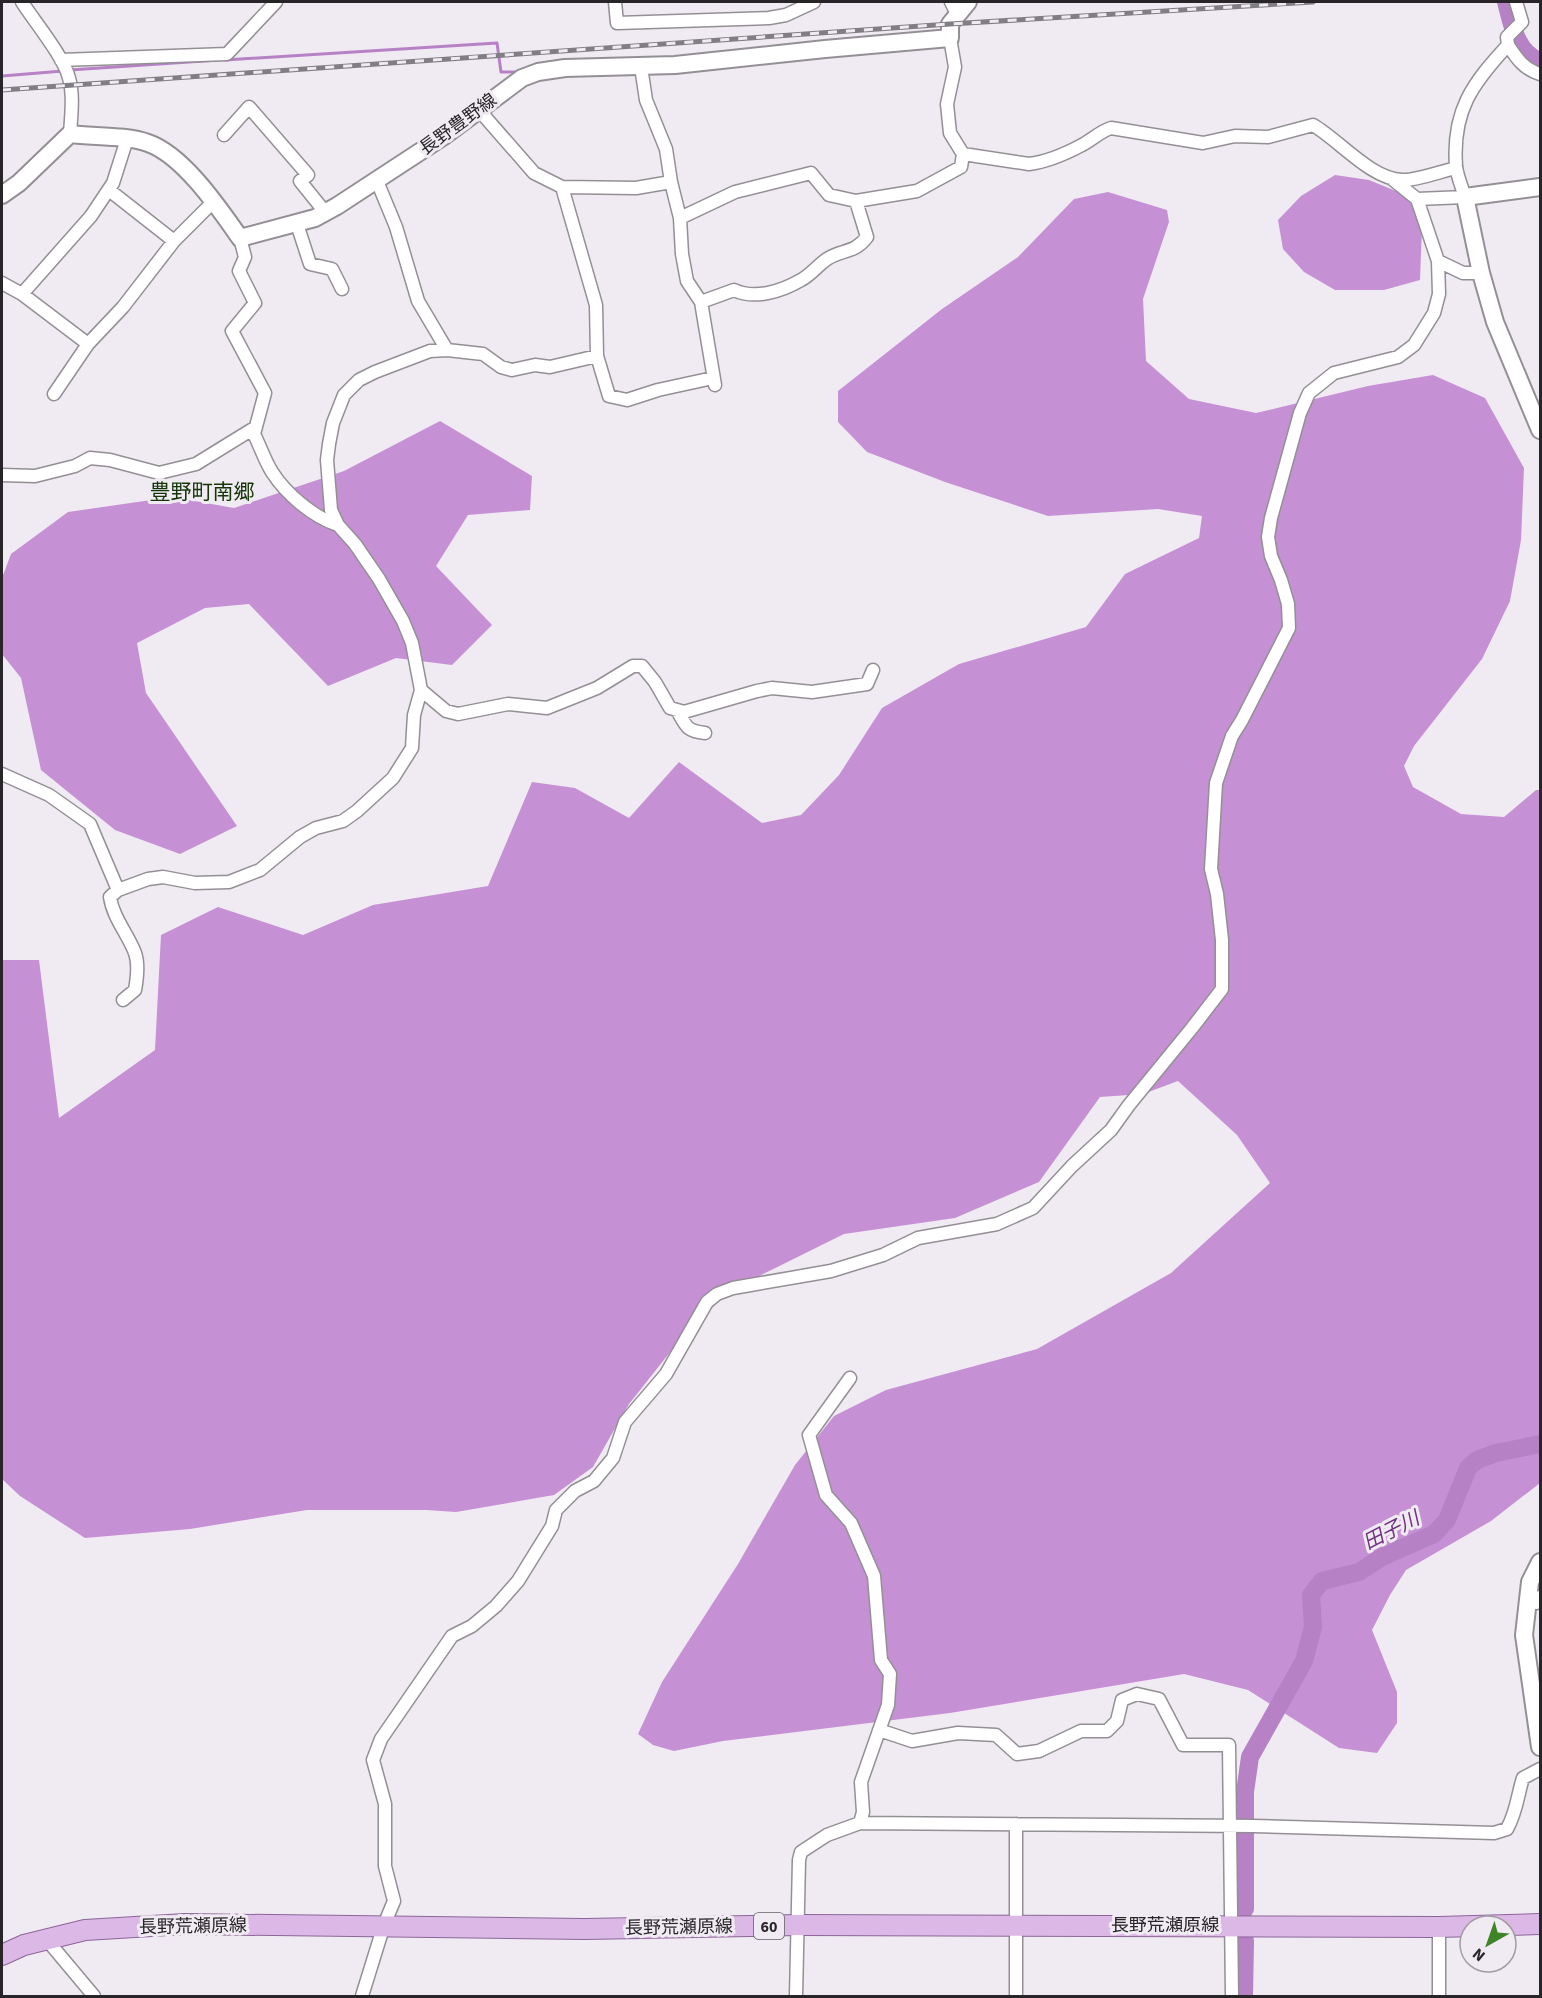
<svg xmlns="http://www.w3.org/2000/svg" width="1542" height="1998" font-family="'Source Sans 3','Noto Sans JP',sans-serif">
<rect width="100%" height="100%" fill="#f0ebf2"/>
<path fill="#c690d5" d="M 1335,175 L 1369,180 L 1423,202 L 1420,280 L 1384,290 L 1335,290 L 1304,272 L 1283,249 L 1278,220 L 1301,196 Z
M 1108,192 L 1167,210 L 1169,222 L 1143,299 L 1146,361 L 1189,399 L 1256,413 L 1368,386 L 1433,375 L 1485,398 L 1524,468 L 1521,540 L 1510,601 L 1482,659 L 1414,746 L 1404,766 L 1413,787 L 1461,814 L 1504,817 L 1536,790 L 1540,790 L 1540,1483 L 1491,1521 L 1406,1570 L 1390,1595 L 1372,1630 L 1397,1692 L 1397,1723 L 1377,1753 L 1339,1748 L 1248,1690 L 1184,1674 L 950,1713 L 723,1741 L 674,1751 L 653,1745 L 638,1734 L 662,1682 L 738,1564 L 795,1465 L 834,1416 L 886,1390 L 1037,1349 L 1171,1273 L 1270,1183 L 1237,1135 L 1178,1081 L 1143,1094 L 1100,1097 L 1039,1182 L 955,1218 L 844,1234 L 735,1288 L 690,1327 L 629,1404 L 593,1467 L 554,1495 L 456,1512 L 426,1510 L 307,1510 L 190,1529 L 85,1538 L 20,1496 L 2,1479 L 2,960 L 39,960 L 59,1118 L 155,1050 L 161,935 L 218,907 L 303,935 L 373,905 L 488,886 L 532,782 L 575,788 L 629,818 L 679,762 L 762,823 L 801,815 L 839,775 L 882,708 L 959,664 L 1086,627 L 1125,574 L 1199,538 L 1202,516 L 1158,509 L 1048,516 L 945,482 L 867,452 L 838,422 L 838,391 L 942,309 L 1018,257 L 1074,199 Z
M 440,421 L 532,476 L 530,510 L 468,515 L 436,566 L 492,625 L 452,665 L 396,658 L 328,686 L 249,604 L 205,608 L 137,643 L 146,693 L 237,826 L 180,854 L 115,830 L 41,770 L 21,678 L 2,654 L 2,578 L 11,554 L 68,512 L 172,497 L 234,508 L 344,471 Z"/>
<g fill="none" stroke-linecap="round" stroke-linejoin="round">
<path stroke="#b781c6" stroke-width="3" d="M 225,60 L 497,43 L 501,72 L 518,72
M 70,70 L 219,60
M 2,76 L 63,71"/>
<path stroke="#b781c6" stroke-width="18" d="M 1506,2 C 1512,24 1516,53 1540,61
M 1245,1909 L 1245,1792 L 1250,1757 L 1304,1661 L 1313,1627 L 1311,1595 L 1322,1581 L 1359,1572 L 1382,1557 L 1434,1534 L 1447,1520 L 1468,1468 L 1477,1460 L 1496,1453 L 1540,1444
M 1244,1996 L 1245,1941"/>
<defs>
<path id="street" d="M 22,2 C 34,21 64,57 69,78 C 74,95 71,117 70,134
M 615,2 L 617,23 L 769,18 L 786,15 L 814,2
M 951,2 L 957,14
M 950,38 L 955,67 L 947,104 L 950,133 L 963,154 L 1029,164 C 1046,162 1067,153 1082,145 C 1092,140 1099,132 1111,128 L 1203,143 L 1235,136 L 1268,137 L 1313,125 C 1339,140 1371,179 1402,180 C 1415,181 1442,171 1456,168
M 1508,45 C 1517,59 1524,69 1540,74
M 61,60 L 227,54 L 276,2
M 641,67 L 646,100 L 666,149 L 671,182 L 680,218 L 682,254 L 687,281 L 701,302 L 715,385
M 479,110 L 534,173 L 562,187 L 596,305 L 597,356
M 224,135 L 249,107 L 308,175 L 300,181 L 325,212
M 377,181 L 396,227 L 418,301 L 447,350
M 562,187 L 636,188 L 671,182
M 109,190 L 174,241 L 214,201
M 1417,199 L 1465,197 C 1462,187 1457,176 1456,166 C 1452,111 1472,84 1508,45 L 1507,37 L 1522,22 L 1516,2
M 680,218 L 735,192 L 811,173 L 829,195 L 856,201 L 917,191 L 961,167 L 963,154
M 297,224 L 310,264 L 332,269 L 342,289
M 240,238 L 245,257 L 239,271 L 255,303 L 232,331 L 265,393 L 254,434 C 260,446 265,461 272,472 C 286,494 313,517 338,525
M 1438,261 L 1463,273 L 1481,273
M 2,283 L 22,294
M 701,302 L 734,290 C 755,300 782,291 801,280 C 811,275 818,265 827,259 C 842,249 854,254 867,237 L 856,201
M 88,344 L 123,307 L 174,241
M 54,394 L 88,344 L 22,294 L 91,216 L 113,183 L 127,139
M 2,475 L 35,476 L 75,466 L 90,458 L 110,460 L 159,473 L 196,464 L 256,427
M 421,690 L 446,711 L 458,714 L 508,704 L 547,708 L 597,688 L 633,666 L 642,666 L 655,682 L 670,708 L 684,712 L 757,691 L 772,688 L 812,692 L 867,684 L 873,670
M 677,710 C 686,726 686,731 705,733
M 2,774 L 49,795 L 90,824 L 118,890 L 148,879 L 163,877 L 195,883 L 229,882 L 260,870 L 300,837 L 316,828 L 343,821 L 357,811 L 393,778 L 412,748 L 414,715 L 421,690 L 412,643 L 403,621 L 379,579 L 355,544 L 338,525 L 331,510 L 327,460 L 329,444 L 333,423 L 344,395 L 359,380 L 375,372 L 430,351 L 447,350 L 483,354 L 501,367 L 512,370 L 535,365 L 550,367 L 597,356 L 609,396 L 627,400 L 658,390 L 713,378
M 118,890 L 110,897 C 113,918 128,934 135,953 C 139,964 137,979 135,990 L 123,1000
M 1526,1602 L 1537,1603 L 1540,1597
M 879,1730 L 912,1741 L 958,1733 L 996,1735 L 1017,1754 L 1039,1751 L 1081,1731 L 1107,1731 L 1117,1721 L 1122,1700 L 1137,1694 L 1159,1699 L 1183,1745 L 1229,1745 L 1232,1996
M 860,1823 L 1254,1826 L 1494,1833 L 1507,1829 C 1517,1811 1517,1797 1523,1778 L 1540,1769
M 1439,1927 L 1439,1996
M 47,1940 L 94,1996
M 362,1996 L 384,1925 L 394,1901 L 385,1866 L 385,1804 L 373,1760 L 381,1739 L 452,1636 L 472,1626 L 496,1606 L 518,1581 L 552,1526 L 556,1510 L 575,1491 L 594,1481 L 613,1458 L 625,1422 L 666,1374 L 707,1302 L 717,1294 L 733,1288 L 831,1271 L 883,1255 L 918,1238 L 997,1224 L 1033,1208 L 1072,1166 L 1111,1130 L 1129,1105 L 1192,1028 L 1222,989 L 1222,940 L 1217,894 L 1211,869 L 1216,783 L 1232,736 L 1242,720 L 1289,628 L 1288,604 L 1281,580 L 1271,556 L 1268,537 L 1271,518 L 1300,413 L 1309,393 L 1334,373 L 1398,357 L 1414,345 L 1434,313 L 1439,294 L 1438,261 L 1417,199 L 1391,178
M 796,1996 L 799,1860 L 801,1852 L 827,1835 L 860,1823 L 863,1812 L 861,1782 L 888,1705 L 890,1674 L 881,1660 L 874,1576 L 851,1523 L 826,1495 L 809,1435 L 850,1378
M 1016,1996 L 1016,1824"/>
<path id="secondary" d="M 1540,187 L 1465,197 L 1481,273 L 1495,322 L 1540,430
M 2,195 L 19,183 L 70,134 C 94,137 126,135 148,143 C 183,155 219,208 240,238 L 315,218 L 337,206 L 444,136 L 522,78 L 538,72 L 565,68 L 675,65 L 825,49 L 950,38 L 950,24 L 968,2
M 1540,1562 L 1530,1582 L 1524,1635 L 1540,1747"/>
<path id="primary" d="M 2,1955 L 24,1945 L 85,1930 L 185,1924 L 585,1929 L 798,1925 L 1439,1927 L 1540,1924"/>
</defs>
<use href="#street" stroke="#948f95" stroke-width="15"/>
<use href="#secondary" stroke="#948f95" stroke-width="20"/>
<use href="#primary" stroke="#8c6598" stroke-width="22"/>
<use href="#street" stroke="#fff" stroke-width="12"/>
<use href="#secondary" stroke="#fff" stroke-width="16"/>
<use href="#primary" stroke="#dbb8e5" stroke-width="20"/>
<defs>
<path id="rail" d="M 2,90 L 950,24 L 1313,2"/>
</defs>
<use href="#rail" stroke="#817e83" stroke-width="5"/>
<use href="#rail" stroke="#f0ebf2" stroke-width="3" stroke-dasharray="9" stroke-linecap="butt"/>
</g>
<g text-anchor="middle" stroke-width="6" stroke-linejoin="round" paint-order="stroke">
<rect fill="#f0ebf2" stroke="#636065" stroke-width="1.5" x="754" y="1913" width="30" height="26" rx="4.5"/>
<g font-size="16" font-weight="bold" fill="#272528">
<text x="769" y="1932">60</text>
</g>
<g font-size="18" fill="#272528" stroke="#f0ebf2">
<text transform="translate(458 124) rotate(-36)" y="6">長野豊野線</text>
<text x="1165" y="1931">長野荒瀬原線</text>
<text transform="translate(193 1926) rotate(-1)" y="6">長野荒瀬原線</text>
<text transform="translate(679 1927) rotate(-1)" y="6">長野荒瀬原線</text>
</g>
<g font-size="20" font-style="italic" fill="#712f82" stroke="#f0ebf2">
<text transform="translate(1391 1530) rotate(-27)" y="7">田子川</text>
</g>
<g font-size="21" fill="#143508" stroke="#f0ebf2">
<text x="202" y="499">豊野町南郷</text>
</g>
</g>
<rect width="1542" height="1998" fill="none" stroke="#272528" stroke-width="6"/>
<g transform="translate(1488 1944) rotate(220)"><circle r="28" fill="#f0ebf2" stroke="#a09ca1" stroke-width="1.5"/>
<path d="M0-4.5L10 22L0 15L-10 22Z" fill="#3f8427"/>
<text y="-9" font-size="16" font-weight="bold" text-anchor="middle" fill="#272528">N</text>
</g>
</svg>
